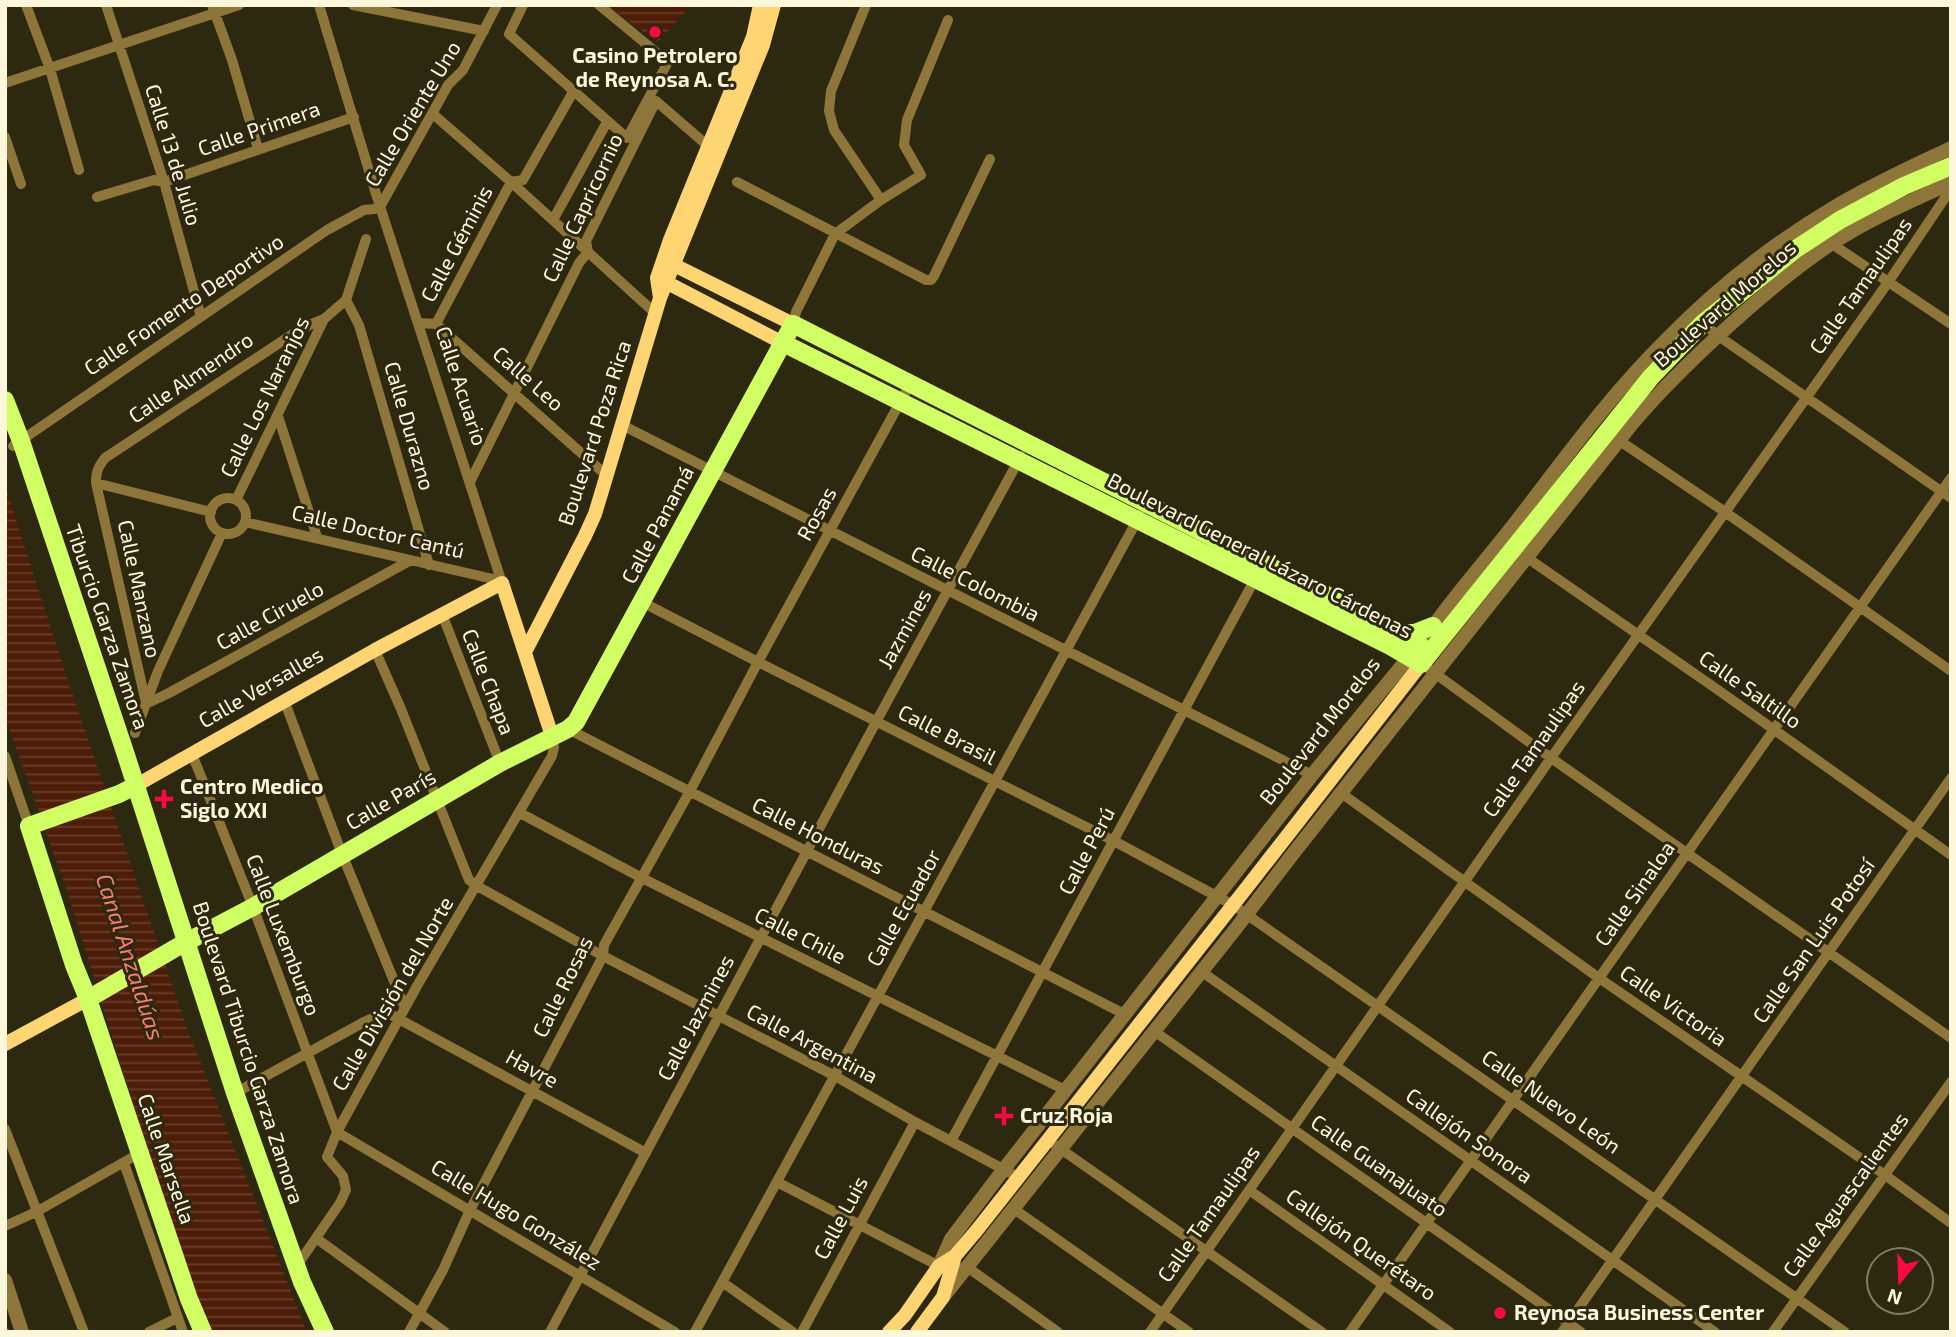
<svg xmlns="http://www.w3.org/2000/svg" width="1956" height="1337" font-family="'Exo 2',sans-serif">
<defs>
<pattern id="water-rules" width="6" height="5" patternUnits="userSpaceOnUse" patternTransform="scale(1.75)"><rect width="6" height="5" fill="#4d1d08"/><path d="M0 2.5h6" fill="none" stroke="#683f2b"/></pattern>
</defs>
<rect width="100%" height="100%" fill="#2d2810"/>
<path fill="url(#water-rules)" d="M 607,5 L 691,5 L 658,42 Z
M 5,485 L 66,675 L 185,1023 L 307,1332 L 208,1332 L 192,1293 L 69,897 L 5,716 Z"/>
<g fill="none" stroke-linecap="round" stroke-linejoin="round">
<path stroke="#8e7539" stroke-width="10" d="M 26,5 L 50,69 L 79,170
M 106,5 L 164,182 L 201,317
M 212,5 L 232,60 L 258,149
M 319,5 L 376,194 L 502,583
M 353,5 L 484,31
M 523,5 L 509,34 L 627,138 L 668,62 L 599,5
M 866,5 L 831,91 L 829,111 L 834,130 L 881,200
M 5,83 L 239,5
M 433,114 L 511,182 L 655,313
M 5,137 L 21,184
M 737,182 L 926,280 L 931,280 L 934,276 L 990,159
M 97,197 L 154,180 L 164,182 L 354,117
M 381,205 L 448,85 L 463,70 L 497,5
M 553,220 L 607,122
M 1832,244 L 1951,324
M 346,300 L 359,325 L 429,565
M 324,319 L 302,328 L 105,458 C 98,467 96,472 96,483 L 146,703 L 150,702 L 169,693 L 411,560
M 418,323 L 436,324 L 606,475
M 1703,323 L 1717,335 L 1951,498
M 436,324 L 511,182 L 523,180 L 573,92
M 793,324 L 796,312 L 835,234 L 881,200 L 921,175 L 904,145 L 907,120 L 948,20
M 278,416 L 317,537
M 622,425 L 1312,775
M 1614,437 L 1725,512 L 1951,671
M 13,446 L 327,230 L 364,210 L 375,209 L 381,205
M 470,482 L 579,263 L 588,252 L 586,241 L 656,101 L 708,146
M 96,483 L 211,512
M210 516a18 18 0 1 1 36 0a18 18 0 1 1-36 0Z
M 236,500 L 324,319 L 346,300 L 366,239
M 245,522 L 502,581
M 1513,548 L 1711,685 L 1951,855
M 642,602 L 758,662 L 1114,841 L 1233,905 L 1845,1332
M 442,614 L 500,763
M 375,650 L 401,709 L 469,880 L 477,886 L 603,956 L 835,1076 L 915,1122 L 1018,1177
M 1429,669 L 1551,758 L 1951,1038
M 284,700 L 342,854 L 405,1008
M 568,729 L 1126,1015
M 135,733 L 158,671 L 222,533
M 192,754 L 253,907 L 337,1132
M 5,756 L 29,826
M 1341,793 L 1599,978 L 1885,1175 L 1951,1223
M 520,813 L 642,878 L 1065,1090
M 1202,972 L 1715,1332
M 1154,1031 L 1581,1332
M 235,1093 L 364,1022 L 386,1012 L 646,1153
M 5,1129 L 84,1332
M 337,1132 L 675,1332
M 951,1141 L 1255,579
M 1055,1145 L 1322,1332
M 124,1163 L 183,1332
M 777,1182 L 939,1266 L 946,1267
M 1249,1190 L 1450,1332
M 1014,1209 L 1189,1332
M 5,1226 L 36,1212 L 140,1153
M 316,1238 L 445,1332
M 296,1267 L 340,1203 L 346,1190 L 343,1176 L 327,1157 L 337,1132 L 417,986 L 552,756 L 554,747 L 552,736
M 962,1268 L 967,1267 L 1058,1332
M 722,1282 L 793,1332
M 149,1332 L 177,1318
M 409,1332 L 443,1270 L 470,1210 L 603,956 L 604,945 L 690,791 L 758,662 L 910,384
M 550,1332 L 876,722 L 1021,456
M 695,1332 L 1140,515
M 802,1332 L 915,1122
M 1150,1332 L 1551,758 L 1889,281 L 1951,189
M 1350,1332 L 1951,478
M 1562,1332 L 1951,778
M 1773,1332 L 1951,1082"/>
<path stroke="#8e7539" stroke-width="14" d="M 1427,635 C 1456,593 1491,555 1522,514 C 1568,454 1613,392 1667,339 C 1715,290 1774,243 1833,208 C 1871,185 1911,167 1951,148
M 939,1266 L 951,1239 L 1004,1169 L 1312,775 L 1414,651
M 5,1280 L 22,1332
M 944,1296 L 1237,927 L 1292,855 L 1632,424 C 1668,381 1708,344 1750,307 C 1776,285 1802,263 1831,244 C 1868,220 1910,201 1951,183"/>
<path stroke="#ffd473" stroke-width="14" d="M 666,261 L 793,324
M 658,278 L 783,343
M 660,298 L 657,278 L 670,240 L 753,37 L 760,5
M 525,652 L 585,536 L 595,514 L 660,298 L 763,45 L 774,5
M 135,786 L 375,650 L 502,583 L 552,736
M 5,1044 L 88,999
M 889,1332 L 905,1315 L 939,1266 L 955,1256 L 977,1230 L 1248,886 L 1421,664
M 917,1332 L 943,1297 L 955,1256"/>
<path stroke="#d1ff63" stroke-width="18" d="M 783,343 L 1390,646 L 1421,664
M 5,400 L 21,441 L 124,749 L 235,1093 L 302,1282 L 325,1332
M 1400,633 L 1415,633 L 1433,626
M 1421,664 L 1651,377 L 1703,323 L 1796,249 L 1840,220 L 1904,186 L 1951,166
M 135,786 L 119,794 L 29,826 L 74,965 L 88,999 L 189,1299 L 203,1332
M 88,999 L 179,946 L 253,907 L 500,763 L 568,729 L 576,722 L 793,324 L 1413,639 L 1420,645 L 1421,664"/>
<defs>
<path id="rail" d="M 5,1328 L 7,1332"/>
</defs>
<use href="#rail" stroke="#ff0841" stroke-width="5"/>
<use href="#rail" stroke="#2d2810" stroke-width="2.5" stroke-dasharray="8" stroke-linecap="butt"/>
</g>
<g fill="#ff0841" stroke="#2d2810" stroke-width="2.5">
<circle cx="655" cy="32" r="7"/>
<path d="M160.5 788.5h7v7h7v7h-7v7h-7v-7h-7v-7h7z"/>
<path d="M1000.5 1105.5h7v7h7v7h-7v7h-7v-7h-7v-7h7z"/>
<circle cx="1500" cy="1313" r="7"/>
</g>
<g text-anchor="middle" stroke-width="6" stroke-linejoin="round" paint-order="stroke">
<g font-size="21" font-weight="bold" fill="#fff7dc" stroke="#2d2810" text-anchor="start">
<text x="655" y="63" text-anchor="middle">Casino Petrolero<tspan x="655" dy="24">de Reynosa A. C.</tspan></text>
<text x="180" y="794">Centro Medico<tspan x="180" dy="24">Siglo XXI</tspan></text>
<text x="1020" y="1123">Cruz Roja</text>
<text x="1514" y="1320">Reynosa Business Center</text>
</g>
<g font-size="21" fill="#fff7dc" stroke="#2d2810">
<text transform="translate(413 114) rotate(-59)" y="7">Calle Oriente Uno</text>
<text transform="translate(259 129) rotate(-19)" y="7">Calle Primera</text>
<text transform="translate(173 155) rotate(73)" y="7">Calle 13 de Julio</text>
<text transform="translate(583 208) rotate(-65)" y="7">Calle Capricornio</text>
<text transform="translate(457 244) rotate(-62)" y="7">Calle Géminis</text>
<text transform="translate(1861 286) rotate(-55)" y="7">Calle Tamaulipas</text>
<text transform="translate(1725 304) rotate(-41)" y="7">Boulevard Morelos</text>
<text transform="translate(184 305) rotate(-34)" y="7">Calle Fomento Deportivo</text>
<text transform="translate(191 378) rotate(-34)" y="7">Calle Almendro</text>
<text transform="translate(528 379) rotate(41)" y="7">Calle Leo</text>
<text transform="translate(461 386) rotate(72)" y="7">Calle Acuario</text>
<text transform="translate(265 397) rotate(-64)" y="7">Calle Los Naranjos</text>
<text transform="translate(409 426) rotate(74)" y="7">Calle Durazno</text>
<text transform="translate(595 433) rotate(-72)" y="7">Boulevard Poza Rica</text>
<text transform="translate(817 514) rotate(-61)" y="7">Rosas</text>
<text transform="translate(658 525) rotate(-62)" y="7">Calle Panamá</text>
<text transform="translate(378 532) rotate(13)" y="7">Calle Doctor Cantú</text>
<text transform="translate(1260 556) rotate(27)" y="7">Boulevard General Lázaro Cárdenas</text>
<text transform="translate(975 584) rotate(27)" y="7">Calle Colombia</text>
<text transform="translate(139 589) rotate(78)" y="7">Calle Manzano</text>
<text transform="translate(270 616) rotate(-29)" y="7">Calle Ciruelo</text>
<text transform="translate(107 627) rotate(71)" y="7">Tiburcio Garza Zamora</text>
<text transform="translate(905 629) rotate(-61)" y="7">Jazmines</text>
<text transform="translate(488 682) rotate(69)" y="7">Calle Chapa</text>
<text transform="translate(261 688) rotate(-30)" y="7">Calle Versalles</text>
<text transform="translate(1750 690) rotate(35)" y="7">Calle Saltillo</text>
<text transform="translate(1320 731) rotate(-52)" y="7">Boulevard Morelos</text>
<text transform="translate(947 735) rotate(27)" y="7">Calle Brasil</text>
<text transform="translate(1534 749) rotate(-55)" y="7">Calle Tamaulipas</text>
<text transform="translate(391 800) rotate(-30)" y="7">Calle París</text>
<text transform="translate(818 836) rotate(27)" y="7">Calle Honduras</text>
<text transform="translate(1087 851) rotate(-62)" y="7">Calle Perú</text>
<text transform="translate(1635 894) rotate(-55)" y="7">Calle Sinaloa</text>
<text transform="translate(904 908) rotate(-61)" y="7">Calle Ecuador</text>
<text transform="translate(283 935) rotate(69)" y="7">Calle Luxemburgo</text>
<text transform="translate(800 936) rotate(27)" y="7">Calle Chile</text>
<text transform="translate(1814 941) rotate(-55)" y="7">Calle San Luis Potosí</text>
<text transform="translate(563 987) rotate(-64)" y="7">Calle Rosas</text>
<text transform="translate(393 994) rotate(-60)" y="7">Calle División del Norte</text>
<text transform="translate(1673 1006) rotate(35)" y="7">Calle Victoria</text>
<text transform="translate(696 1018) rotate(-62)" y="7">Calle Jazmines</text>
<text transform="translate(812 1044) rotate(28)" y="7">Calle Argentina</text>
<text transform="translate(248 1053) rotate(72)" y="7">Boulevard Tiburcio Garza Zamora</text>
<text transform="translate(532 1069) rotate(29)" y="7">Havre</text>
<text transform="translate(1551 1102) rotate(35)" y="7">Calle Nuevo León</text>
<text transform="translate(1469 1136) rotate(35)" y="7">Callejón Sonora</text>
<text transform="translate(166 1159) rotate(71)" y="7">Calle Marsella</text>
<text transform="translate(1379 1166) rotate(35)" y="7">Calle Guanajuato</text>
<text transform="translate(1846 1195) rotate(-54)" y="7">Calle Aguascalientes</text>
<text transform="translate(1209 1214) rotate(-55)" y="7">Calle Tamaulipas</text>
<text transform="translate(516 1215) rotate(31)" y="7">Calle Hugo González</text>
<text transform="translate(841 1218) rotate(-62)" y="7">Calle Luis</text>
<text transform="translate(1361 1245) rotate(35)" y="7">Callejón Querétaro</text>
</g>
<g font-size="23" font-style="italic" fill="#ff7d6a" stroke="#2d2810">
<text transform="translate(130 957) rotate(72)" y="8">Canal Anzaldúas</text>
</g>
</g>
<rect width="1956" height="1337" fill="none" stroke="#fff7dc" stroke-width="14"/>
<g transform="translate(1900 1281) rotate(199)"><circle r="33" fill="#2d2810" stroke="#817b62" stroke-width="2"/>
<path d="M0-5L12 26L0 18L-12 26Z" fill="#ff0841"/>
<text y="-10" font-size="19" font-weight="bold" text-anchor="middle" fill="#fff7dc">N</text>
</g>
</svg>
